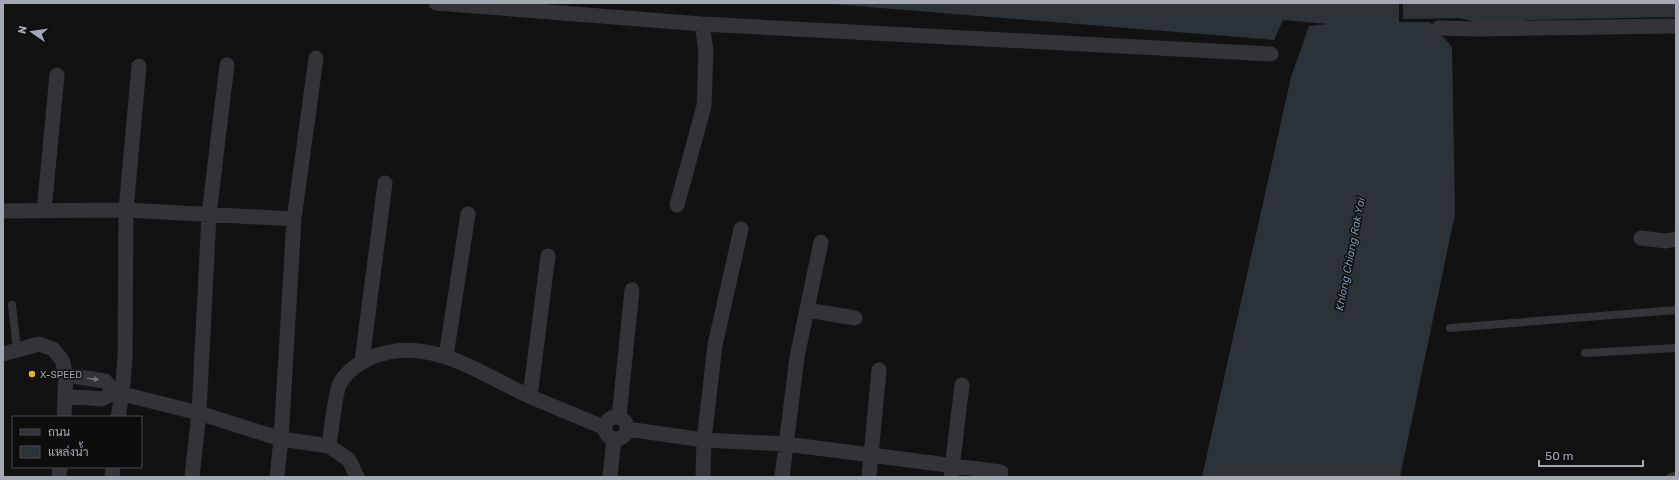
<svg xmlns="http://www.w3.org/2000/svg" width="1679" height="480" font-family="Rubik,Sarabun,sans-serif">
<rect width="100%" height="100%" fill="#121213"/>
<path fill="#2b3238" d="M 820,3 L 1399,3 L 1399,22 L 1430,22 L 1452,47 L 1455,214 L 1400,477 L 1202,477 L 1291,77 L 1309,26 L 1328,24 L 1283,20 L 1274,40 Z
M 1403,3 L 1676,3 L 1676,17 L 1526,20 L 1526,21 L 1478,23 L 1460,18 L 1403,19 Z"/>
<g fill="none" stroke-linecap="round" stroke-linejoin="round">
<path stroke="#333338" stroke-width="8" d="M 12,305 L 17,350
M 1450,328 L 1676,310
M 1585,353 L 1676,348
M 1671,477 L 1676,476"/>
<path stroke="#333338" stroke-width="15" d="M 436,3 L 702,24 L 1271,54
M 1439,28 L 1477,29 L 1676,26
M 677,205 L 704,106 L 706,51 L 702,24
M 3,211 L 126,210 L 294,219
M 44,211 L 57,75
M 1641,238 L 1666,241 L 1676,239
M 807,310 L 855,318
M 3,354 L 39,344 L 53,349 L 62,360 L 66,375 L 64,417
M 446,356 L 468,214
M 362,361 L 385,183
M 66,375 L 105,381 L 115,392 L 199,413 L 281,439 L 329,446 C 331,433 335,392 340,383 C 347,371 357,364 370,358 C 426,333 479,373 529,396 C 554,407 580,417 605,428
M 66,396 L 102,399 L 115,392
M 530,396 L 548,256
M 118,417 L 122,394 L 125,359 L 126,210 L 139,66
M 619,417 L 632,290
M605 428a11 11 0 1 1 22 0a11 11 0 1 1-22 0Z
M 627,429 L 704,440 L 786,444 L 1001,472
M 329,446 L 349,460 L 357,477
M 59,477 L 60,467
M 112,477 L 113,467
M 192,477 L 199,413 L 209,214 L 227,65
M 277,477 L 281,439 L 294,219 L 316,58
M 610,477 L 614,439
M 703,477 L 704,440 L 715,345 L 741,229
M 782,477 L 797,357 L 821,242
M 869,477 L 879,370
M 951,477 L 962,385"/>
</g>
<defs><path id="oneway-solid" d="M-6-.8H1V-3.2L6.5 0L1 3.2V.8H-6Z"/></defs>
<use fill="#71737c" href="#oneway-solid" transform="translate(93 379) rotate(7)"/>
<circle fill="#eab033" stroke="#0d0d0e" stroke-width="1.5" cx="32" cy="374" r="4"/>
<g text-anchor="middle" stroke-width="3" stroke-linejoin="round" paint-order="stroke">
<g font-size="10" fill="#a3a8b3" stroke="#0d0d0e" text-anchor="start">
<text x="40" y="378">X-SPEED</text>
</g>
<g font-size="11" font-style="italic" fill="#7b95ad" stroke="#0d0d0e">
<text transform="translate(1350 254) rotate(-79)" y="4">Khlong Chiang Rak Yai</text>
</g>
</g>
<rect width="1679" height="480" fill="none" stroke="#a3a8b3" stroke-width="8"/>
<rect x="12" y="416" width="130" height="52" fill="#0d0d0e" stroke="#494b50"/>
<rect x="20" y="429" width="20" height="6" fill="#333338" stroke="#494b50"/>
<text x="48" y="436" font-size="12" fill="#a3a8b3">ถนน</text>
<rect x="20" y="446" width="20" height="12" fill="#2b3238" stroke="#494b50"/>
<text x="48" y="456" font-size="12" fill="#a3a8b3">แหล่งน้ำ</text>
<g transform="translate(32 32) rotate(283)" stroke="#0d0d0e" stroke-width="3" paint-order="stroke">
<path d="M0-3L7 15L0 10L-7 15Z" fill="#a3a8b3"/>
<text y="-6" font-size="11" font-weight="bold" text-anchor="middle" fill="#a3a8b3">N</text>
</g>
<path d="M1539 460v6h104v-6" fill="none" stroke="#a3a8b3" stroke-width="2"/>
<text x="1545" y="460" font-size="12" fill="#a3a8b3" stroke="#0d0d0e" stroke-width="3" paint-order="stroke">50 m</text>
</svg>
